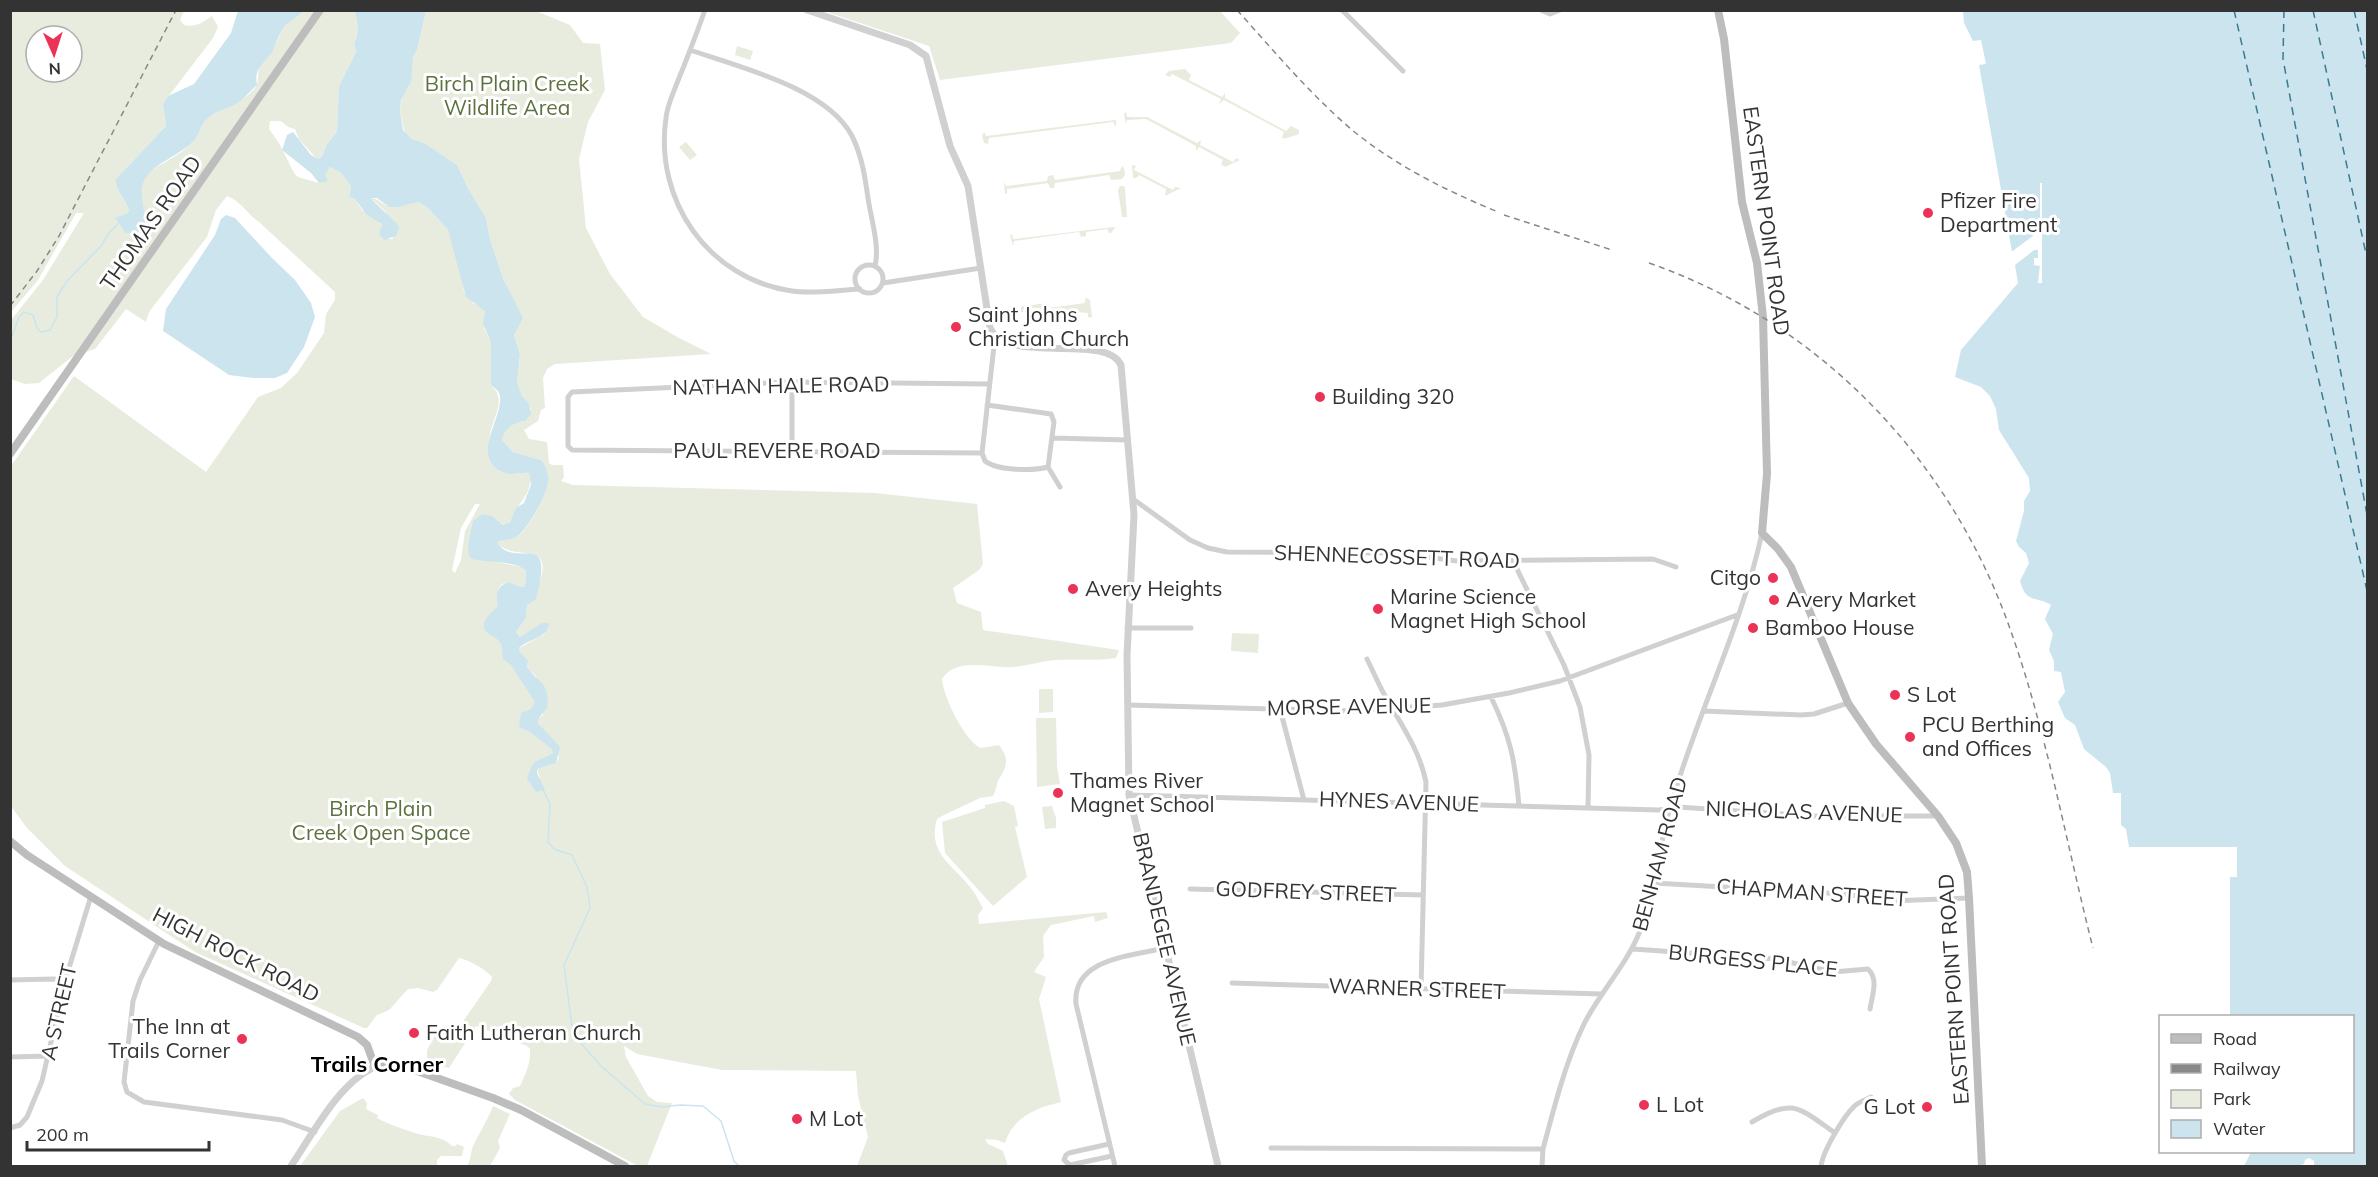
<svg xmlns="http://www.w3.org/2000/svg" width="2378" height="1177" font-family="Mulish,sans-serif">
<rect width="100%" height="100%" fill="#fff"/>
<path fill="#e7ecde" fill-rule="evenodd" d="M 10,11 L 184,11 L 180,20 L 184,25 C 194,28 204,22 212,16 L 218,27 L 213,38 L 168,97 L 163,106 L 166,126 L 118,177 C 114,192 125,197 129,211 L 119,221 C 123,229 123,233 132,233 L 145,215 C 127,165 169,169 194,141 C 201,134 201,123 208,118 C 220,109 252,99 257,84 C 259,79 257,69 261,63 C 264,58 270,55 273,49 C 277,43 279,36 283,29 C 288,21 297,18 303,11 L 354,11 C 358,20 359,35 354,43 L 356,52 L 339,86 L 337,132 L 327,144 L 322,156 L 317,159 L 299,139 L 295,129 L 288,127 L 281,121 L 270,121 L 269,129 L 279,143 L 294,173 L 298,177 L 319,183 L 330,167 L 341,173 L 351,186 L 349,194 L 355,199 L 362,210 L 381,223 L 382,227 L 380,231 L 389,239 L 393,239 L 386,212 L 371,198 C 378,198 381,204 388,206 C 398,209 408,204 418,202 L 427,207 L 448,230 L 460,268 L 464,292 L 474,304 L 483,307 L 485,311 L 484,328 L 491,342 L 491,385 C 515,407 474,430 496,463 C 499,468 500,471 506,473 C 513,476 521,472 529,473 C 533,488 525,496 518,507 C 513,516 513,521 504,525 L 495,519 L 482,559 L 521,567 L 526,571 L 525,586 L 521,587 L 508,582 L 502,584 L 498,590 L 509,637 L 539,693 L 533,719 L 556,751 L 531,771 L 540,778 L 537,769 L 556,763 L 559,757 L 550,737 L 538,723 L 539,718 L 543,715 L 536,676 C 526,669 527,660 519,651 L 519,648 L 545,634 L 539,626 L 520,637 L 516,632 L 526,618 L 527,605 C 537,598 536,592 540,581 C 554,539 511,563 497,542 C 502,539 510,541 515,538 C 529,530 544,498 548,483 L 541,460 L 513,452 L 502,440 C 504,429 511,422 523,422 L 531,409 L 522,396 L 517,382 L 520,357 L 514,335 L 521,315 L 503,278 L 490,239 L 486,218 L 469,190 L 457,165 L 426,144 L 416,141 L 405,134 L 400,112 L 402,97 L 409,86 L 413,57 L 417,50 L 426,11 L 536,11 L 570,25 L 583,43 L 600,44 L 605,90 L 588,122 L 579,159 L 586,228 L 610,274 L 643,317 L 679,338 L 711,354 L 555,364 L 547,369 L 543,378 L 545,408 L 541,410 L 538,421 L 524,430 L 529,439 L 547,442 L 549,463 L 552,465 L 563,465 L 564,477 L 561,481 L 573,485 L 875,493 L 977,504 L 983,564 L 979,570 L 953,588 L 957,603 L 981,612 L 983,630 L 1119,650 L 1116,658 C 1096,661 1075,659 1055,660 C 1041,661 1027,666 1013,667 C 991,669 957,656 942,679 C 943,696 965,742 981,748 L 999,745 C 1010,760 1007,766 998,781 C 996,786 996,791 993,796 L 980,798 L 942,816 L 937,819 C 926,855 957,867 973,891 C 977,896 979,902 983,908 L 978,915 L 979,924 L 1106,912 L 1108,918 L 1095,922 L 1094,916 L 1051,925 L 1043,936 L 1044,957 L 1034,972 L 1046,977 L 1039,999 L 1061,1102 C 1036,1108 1013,1117 1005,1143 L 997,1140 L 985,1139 L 988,1144 L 1003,1151 L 1008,1166 L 1018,1165 L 1020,1166 L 857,1166 L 868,1137 L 858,1096 L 856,1071 L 722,1070 L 637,1054 L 624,1046 L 626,1057 L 648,1096 L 657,1102 L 672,1103 L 647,1166 L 638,1166 L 515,1100 L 509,1094 L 513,1088 L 520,1086 C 526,1073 531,1063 530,1049 L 527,1046 L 476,1026 L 449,1068 L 441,1066 L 427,1058 L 427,1050 L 436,1034 L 452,1031 L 462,1023 L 491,981 L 492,977 C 485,969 471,961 459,958 L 437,990 L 433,992 L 418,988 L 408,989 L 389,1010 L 377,1015 L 367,1028 L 364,1028 L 195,952 L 65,866 L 27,828 L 10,805 L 11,466 L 74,376 L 206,472 L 258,397 L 281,388 L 297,373 L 324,333 L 326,314 L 335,300 L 335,292 L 259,222 C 247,214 241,201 227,196 L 216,210 L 207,237 L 149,312 L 146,322 L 126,309 L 95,349 L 73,356 L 39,383 L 25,384 L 11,379 L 11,320 L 43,280 L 84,213 L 76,213 L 38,280 L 11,312 ZM 36,36 L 72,36 L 72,72 L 36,72 ZM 475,504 L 480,504 L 465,531 L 461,560 L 455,573 L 452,570 L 461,528 Z
M 824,11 L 1220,11 L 1240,33 L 1231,43 L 940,80 L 929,46 Z
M 737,46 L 753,51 L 750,60 L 735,55 Z
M 1185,69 L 1191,75 L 1189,80 L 1222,97 L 1225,93 L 1225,98 L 1286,131 L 1291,126 L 1299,130 L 1299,134 L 1284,139 L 1282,137 L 1284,132 L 1224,100 L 1219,104 L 1221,99 L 1172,74 L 1170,77 L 1165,75 L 1169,71 Z
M 1126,112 L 1127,117 L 1147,117 L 1197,143 L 1201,140 L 1200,145 L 1233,162 L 1236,158 L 1240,160 L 1225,167 L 1221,164 L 1223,160 L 1199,147 L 1196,151 L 1196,146 L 1146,119 L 1127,120 L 1126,124 L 1124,114 Z
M 1116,120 L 1116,127 L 1113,122 L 989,138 L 988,144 L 984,143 L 982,136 L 984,132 L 986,136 Z
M 686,142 L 697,155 L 690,160 L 679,147 Z
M 1132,165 L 1136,166 L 1134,170 L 1173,190 L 1175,187 L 1181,188 L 1165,196 L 1166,189 L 1139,175 L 1136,178 L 1133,178 Z
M 1122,166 L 1124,168 L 1125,175 L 1122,179 L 1111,180 L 1109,175 L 1055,183 L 1054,188 L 1050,188 L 1048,183 L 1007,189 L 1007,194 L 1005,194 L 1004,182 L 1006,186 L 1047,181 L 1048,176 L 1053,175 L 1055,180 L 1120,171 Z
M 1120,186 L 1124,186 L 1125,188 L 1127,217 L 1122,217 L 1118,190 Z
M 1114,227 L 1115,228 L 1111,233 L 1109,233 L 1107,229 L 1086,232 L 1086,236 L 1081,237 L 1079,232 L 1014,241 L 1013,246 L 1010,235 L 1012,234 L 1013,239 Z
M 1087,298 L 1090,300 L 1092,318 L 1088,317 L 1088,313 L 1024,307 L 1023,312 L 1021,312 L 1021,307 L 1024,306 L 1047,303 L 1049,308 L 1085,303 L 1085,299 Z
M 1232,633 L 1259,634 L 1258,653 L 1231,651 Z
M 1039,689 L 1053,689 L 1053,712 L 1039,713 Z
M 1036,718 L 1056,718 L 1057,767 L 1060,784 L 1037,787 Z
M 1004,801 L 1014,806 L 1018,826 L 1015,827 L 1027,877 L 993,906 L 945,853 L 942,822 L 985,808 L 985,805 Z
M 1052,806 L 1056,818 L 1056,828 L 1045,829 L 1042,807 Z
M 363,1098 L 367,1103 L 366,1109 L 378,1115 L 377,1118 C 388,1124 400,1128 412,1132 C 427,1138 440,1134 452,1146 L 456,1146 L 457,1144 L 464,1147 L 462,1156 L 441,1156 L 437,1160 L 437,1166 L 300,1166 L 340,1111 Z
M 493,1106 L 510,1114 L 498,1141 L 500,1148 L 490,1166 L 467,1166 C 472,1158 470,1150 475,1142 C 481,1130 488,1119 493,1106 Z"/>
<path fill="#cbe4ed" d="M 238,11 L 303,11 C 297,18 291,20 285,26 C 280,32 277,41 274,48 C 269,61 253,65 257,85 C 250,91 244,99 236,104 C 227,109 215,111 207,119 C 200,125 200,136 193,142 C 178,156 156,162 145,179 C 132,198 163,235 126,233 C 120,228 121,222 114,218 L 126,214 L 129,211 C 126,199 116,193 116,179 L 166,126 L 163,105 L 166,99 L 170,95 L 194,84 L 231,33 Z
M 354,11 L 426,11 L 417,50 L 413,57 L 411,82 L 401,100 L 400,112 L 403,130 L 412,139 L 426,144 L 457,165 L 469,190 L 486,218 L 490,239 L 503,278 L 523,318 L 514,335 L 520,355 L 517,382 L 522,396 L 529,404 L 531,414 L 525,421 C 513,423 505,427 502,440 L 513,452 L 541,460 C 546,466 549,474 548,482 C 547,495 526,532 515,538 C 509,541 502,539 497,542 C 515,572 556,524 536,599 L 527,605 L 526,618 L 516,632 L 520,637 L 542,623 L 549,623 C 548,639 529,638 519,648 L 519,651 L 528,661 L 527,666 C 537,683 551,682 547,708 L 539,718 L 538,723 L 560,747 L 556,763 L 537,769 L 537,773 L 545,790 L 536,792 L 527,779 C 534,756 535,764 553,753 L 552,749 L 530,732 L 519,727 L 521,713 L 531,709 L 535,702 L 511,665 L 503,659 C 502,655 503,648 501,644 C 496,633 476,635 487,617 C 490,613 495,610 498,606 C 495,596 497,586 508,582 L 521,587 L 525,586 L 526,571 C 518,561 485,562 472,559 L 469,556 L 468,546 L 473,521 L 482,514 L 492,516 L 503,525 L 510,522 L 516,508 L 524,503 L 529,490 L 531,485 L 529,473 C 521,472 513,476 505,473 C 468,459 503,419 500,396 C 499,391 495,388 491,385 L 491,342 L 483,324 L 485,311 L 466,297 L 448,230 L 427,207 L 418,202 L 399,207 L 389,207 L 377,198 L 371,198 C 377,206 392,217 399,227 L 396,236 L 384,240 L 379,234 L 382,224 L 366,214 L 355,199 L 349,196 L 351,186 L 341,173 L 330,167 L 325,175 L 328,181 L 319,183 L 311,173 L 282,150 L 287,135 L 293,132 L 311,155 L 318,159 L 322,156 L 327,144 L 337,132 L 339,86 L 356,52 L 354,43 C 359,36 358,19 354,11 Z
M 1963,11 L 2367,11 L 2367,1166 L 2314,1166 L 2314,1161 L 2309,1158 L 2305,1160 L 2304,1164 L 2297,1166 L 2244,1166 L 2251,1152 L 2352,1152 L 2352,1016 L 2230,1016 L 2230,877 L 2237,877 L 2237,847 L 2129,847 L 2126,829 L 2121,825 L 2121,793 L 2113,793 L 2110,773 L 2106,767 L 2084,749 L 2075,725 L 2065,718 L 2058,702 L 2065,692 L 2061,672 L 2054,671 L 2054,661 L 2049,650 L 2053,634 L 2045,619 L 2051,605 C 2037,596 2026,604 2020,581 L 2029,563 L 2026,553 L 2019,547 L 2016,541 L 2024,511 L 2024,501 L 2030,491 L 2029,478 L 1999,430 L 1996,409 L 1990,396 L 1981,387 L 1955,377 L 1961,350 L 2018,283 L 2015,265 L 2034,250 L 2038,250 L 2038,258 L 2034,258 L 2034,265 L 2040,265 L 2039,283 L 2042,283 L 2042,183 L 2040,183 L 2040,229 L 2034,229 L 2033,236 L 2012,252 L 1979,65 L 1986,64 L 1981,40 L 1973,41 L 1964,23 Z
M 226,215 L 235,218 L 272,258 L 295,280 L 311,303 L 315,317 L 304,347 L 287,373 L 275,378 L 253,378 L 229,375 L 163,331 L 166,309 L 215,235 L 221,219 Z"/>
<path fill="#fff" d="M 2040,183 L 2042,183 L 2042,283 L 2038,283 L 2040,266 L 2034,265 L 2034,258 L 2038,258 L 2038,250 L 2034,250 L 2012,267 L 2012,265 L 2033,248 L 2039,247 L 2039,232 L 2036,232 L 2035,239 L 2014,254 L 2010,253 L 2033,236 L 2033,229 L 2040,229 Z"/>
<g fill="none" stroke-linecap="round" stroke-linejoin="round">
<path stroke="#cbe4ed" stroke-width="1.5" d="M 10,342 L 19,317 L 24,312 L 33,315 L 37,328 L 41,332 L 50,330 L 57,317 L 57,297 L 60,292 L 67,281 L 101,246 L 109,233 L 119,223
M 543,790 L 550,804 L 548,842 L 554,849 L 572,855 L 587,887 L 590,908 L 564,965 L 573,1034 L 601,1066 L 645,1104 L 662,1107 L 680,1105 L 703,1106 L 721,1121 L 734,1161 L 739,1166"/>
<path stroke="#3a7a92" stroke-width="1.5" stroke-dasharray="8 6" stroke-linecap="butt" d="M 2234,10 L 2368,595
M 2284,10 L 2283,59 L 2368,520
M 2313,10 L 2368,263
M 2354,10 L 2368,74"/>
<path stroke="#d0d0d0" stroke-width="5" d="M 705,10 C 696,35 687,59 677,83 C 673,94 667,106 666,118 C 654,200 708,279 792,291 C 814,294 838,290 860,289
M 1342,10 L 1403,71
M 1541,10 L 1550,14 L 1560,10
M 690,50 C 739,67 827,88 852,136 C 862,156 865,177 868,198 C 871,219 880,246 875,266
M855 279a14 14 0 1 1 28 0a14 14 0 1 1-28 0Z
M 883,283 L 981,268
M 995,337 L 982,453 L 985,461 C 998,471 1033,471 1048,467
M 792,382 L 792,450
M 987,405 L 1051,414 L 1054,422 L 1048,467 L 1060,487
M 1052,438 L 1128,440
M 982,453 L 572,450 L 568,446 L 568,397 L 572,392 L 792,382 L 989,384
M 1133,499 L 1190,540 L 1208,548 L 1227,552 L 1395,553 L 1457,561 L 1653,559 L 1676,567
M 1513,561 L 1564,665 L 1580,707 L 1589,755 L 1588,808
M 1127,628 L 1191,628
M 1367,659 C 1374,673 1380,688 1388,701 C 1403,727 1420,752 1426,782 L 1421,989
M 1491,697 C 1511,738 1515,761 1519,806
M 1127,705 L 1351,711 L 1442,705 L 1509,693 L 1560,681 L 1737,615
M 1280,709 L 1304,800
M 1703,711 L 1801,715 L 1814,714 L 1848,703
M 1129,795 L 1659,810 L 1678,807 L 1813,816 L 1938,816
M 1654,883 L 1845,894 L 1890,901 L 1969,898
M 1190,889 L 1423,895
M 159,941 L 140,980 L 133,1001 L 124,1082 L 127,1092 L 144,1102 L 282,1120 L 315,1132
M 1633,949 L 1775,959 L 1833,972 L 1868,969 C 1879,979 1872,996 1870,1009
M 10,980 L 54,979 L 65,981
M 1232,983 L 1602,994
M 10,1057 L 49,1056
M 1752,1122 C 1793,1097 1799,1108 1835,1133
M 10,1128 L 20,1125 L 27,1117 L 42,1081 L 65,981 L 91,896
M 1109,1144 L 1069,1153 L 1066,1155 L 1064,1160 L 1070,1165 L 1112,1156
M 1271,1148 L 1543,1149
M 1115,1166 L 1076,1004 C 1072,958 1132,956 1165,948
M 1542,1166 L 1543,1149 C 1554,1108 1565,1063 1584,1024 C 1600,992 1626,966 1640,931 C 1656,892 1658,849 1670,808 C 1696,716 1742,626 1762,533
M 1821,1166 C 1823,1151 1845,1113 1857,1104 C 1861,1101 1867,1099 1871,1097"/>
<path stroke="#d0d0d0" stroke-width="7" d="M 807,10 L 910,45 L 926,56 L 950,146 L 968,186 L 990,328 C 1009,366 1106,332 1121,365 L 1134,515 L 1127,655 L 1129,795 L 1218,1166
M 291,1166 C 313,1134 339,1082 375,1067"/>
<path stroke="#bdbdbd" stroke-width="8" d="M 1718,10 L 1724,39 L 1742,202 L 1757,263 L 1763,317 L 1767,474 L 1762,533 L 1778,549 L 1791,567 L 1848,703 L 1876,744 L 1938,816 L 1956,843 L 1967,872 L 1969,898 L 1982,1166
M 10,454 L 320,10
M 10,841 L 27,855 L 164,944 L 358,1037 L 367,1045 L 375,1067 L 390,1065 L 406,1067 L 493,1098 L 521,1110 L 625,1166"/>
<path stroke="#888" stroke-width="1.5" stroke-dasharray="6 4.5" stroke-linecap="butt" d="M 1237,10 C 1274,51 1309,93 1351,129 C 1394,165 1447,191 1498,212
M 1504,215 L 1612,250
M 1649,263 C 1815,321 1943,451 2005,615 C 2045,722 2065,838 2093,948
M 10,306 L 37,271 L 59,236 L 176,10"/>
</g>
<g fill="#eb3357" stroke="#fff" stroke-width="2">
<circle cx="1928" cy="213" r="6"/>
<circle cx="956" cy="327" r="6"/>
<circle cx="1320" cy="397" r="6"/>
<circle cx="1773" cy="578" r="6"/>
<circle cx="1073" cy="589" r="6"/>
<circle cx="1774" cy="600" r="6"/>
<circle cx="1378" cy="609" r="6"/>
<circle cx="1753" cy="628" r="6"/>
<circle cx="1895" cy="695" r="6"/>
<circle cx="1910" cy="737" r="6"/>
<circle cx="1058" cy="793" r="6"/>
<circle cx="414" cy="1033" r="6"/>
<circle cx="242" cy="1039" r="6"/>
<circle cx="1644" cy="1105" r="6"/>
<circle cx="1927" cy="1107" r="6"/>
<circle cx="797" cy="1119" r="6"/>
</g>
<g text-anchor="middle" stroke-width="6" stroke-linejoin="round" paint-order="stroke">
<g font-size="21" fill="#5c713d" stroke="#fff">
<text x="507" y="91">Birch Plain Creek<tspan x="507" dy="24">Wildlife Area</tspan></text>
<text x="381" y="816">Birch Plain<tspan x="381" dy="24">Creek Open Space</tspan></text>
</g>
<g font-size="21" fill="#333" stroke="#fff" text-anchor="start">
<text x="1940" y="208">Pfizer Fire<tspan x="1940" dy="24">Department</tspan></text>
<text x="968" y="322">Saint Johns<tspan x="968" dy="24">Christian Church</tspan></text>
<text x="1332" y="404">Building 320</text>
<text x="1761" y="585" text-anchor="end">Citgo</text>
<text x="1085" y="596">Avery Heights</text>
<text x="1390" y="604">Marine Science<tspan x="1390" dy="24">Magnet High School</tspan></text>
<text x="1786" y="607">Avery Market</text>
<text x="1765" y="635">Bamboo House</text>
<text x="1907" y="702">S Lot</text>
<text x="1922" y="732">PCU Berthing<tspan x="1922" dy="24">and Offices</tspan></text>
<text x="1070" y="788">Thames River<tspan x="1070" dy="24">Magnet School</tspan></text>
<text x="230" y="1034" text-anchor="end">The Inn at<tspan x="230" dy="24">Trails Corner</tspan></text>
<text x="426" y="1040">Faith Lutheran Church</text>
<text x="1656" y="1112">L Lot</text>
<text x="1915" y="1114" text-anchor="end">G Lot</text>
<text x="809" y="1126">M Lot</text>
</g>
<g font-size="21" fill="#333" stroke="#fff">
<text transform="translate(1766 221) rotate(82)" y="7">EASTERN POINT ROAD</text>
<text transform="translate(151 223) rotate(-55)" y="7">THOMAS ROAD</text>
<text transform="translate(781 386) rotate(-1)" y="7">NATHAN HALE ROAD</text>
<text x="777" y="458">PAUL REVERE ROAD</text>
<text transform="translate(1397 557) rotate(2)" y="7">SHENNECOSSETT ROAD</text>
<text transform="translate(1349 707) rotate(-1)" y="7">MORSE AVENUE</text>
<text transform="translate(1399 802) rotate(2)" y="7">HYNES AVENUE</text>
<text transform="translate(1804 812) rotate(2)" y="7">NICHOLAS AVENUE</text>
<text transform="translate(1660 854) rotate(-75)" y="7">BENHAM ROAD</text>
<text transform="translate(1306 892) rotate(2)" y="7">GODFREY STREET</text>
<text transform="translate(1812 893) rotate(4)" y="7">CHAPMAN STREET</text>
<text transform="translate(1164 939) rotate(77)" y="7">BRANDEGEE AVENUE</text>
<text transform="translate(236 955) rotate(27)" y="7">HIGH ROCK ROAD</text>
<text transform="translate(1753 961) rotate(6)" y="7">BURGESS PLACE</text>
<text transform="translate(1417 989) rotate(2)" y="7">WARNER STREET</text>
<text transform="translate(1954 989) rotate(-94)" y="7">EASTERN POINT ROAD</text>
<text transform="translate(59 1012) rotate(-77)" y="7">A STREET</text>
</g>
<g font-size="22" font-weight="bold" fill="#000" stroke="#fff">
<text x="377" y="1072">Trails Corner</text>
</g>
</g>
<rect width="2378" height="1177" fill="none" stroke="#333333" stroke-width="24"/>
<rect x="2159" y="1015" width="195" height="138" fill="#ffffff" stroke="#adadad" stroke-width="1.5"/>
<rect x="2171" y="1034" width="30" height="9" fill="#bdbdbd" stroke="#adadad" stroke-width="1.5"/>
<text x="2213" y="1045" font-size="18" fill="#333333">Road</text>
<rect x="2171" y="1064" width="30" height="9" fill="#888888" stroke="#adadad" stroke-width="1.5"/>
<text x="2213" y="1075" font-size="18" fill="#333333">Railway</text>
<rect x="2171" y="1090" width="30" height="18" fill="#e7ecde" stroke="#adadad" stroke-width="1.5"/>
<text x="2213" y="1105" font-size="18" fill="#333333">Park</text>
<rect x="2171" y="1120" width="30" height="18" fill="#cbe4ed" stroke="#adadad" stroke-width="1.5"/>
<text x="2213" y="1135" font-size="18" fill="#333333">Water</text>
<g transform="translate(54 54) rotate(177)"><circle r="28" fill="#ffffff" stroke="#adadad" stroke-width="1.5"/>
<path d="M0-4.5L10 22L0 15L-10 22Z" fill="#eb3357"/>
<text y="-9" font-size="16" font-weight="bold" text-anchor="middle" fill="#333333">N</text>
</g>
<path d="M27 1141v9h182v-9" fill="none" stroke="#333333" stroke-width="3"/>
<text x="36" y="1141" font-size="18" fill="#333333" stroke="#ffffff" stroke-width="4.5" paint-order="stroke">200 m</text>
</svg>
